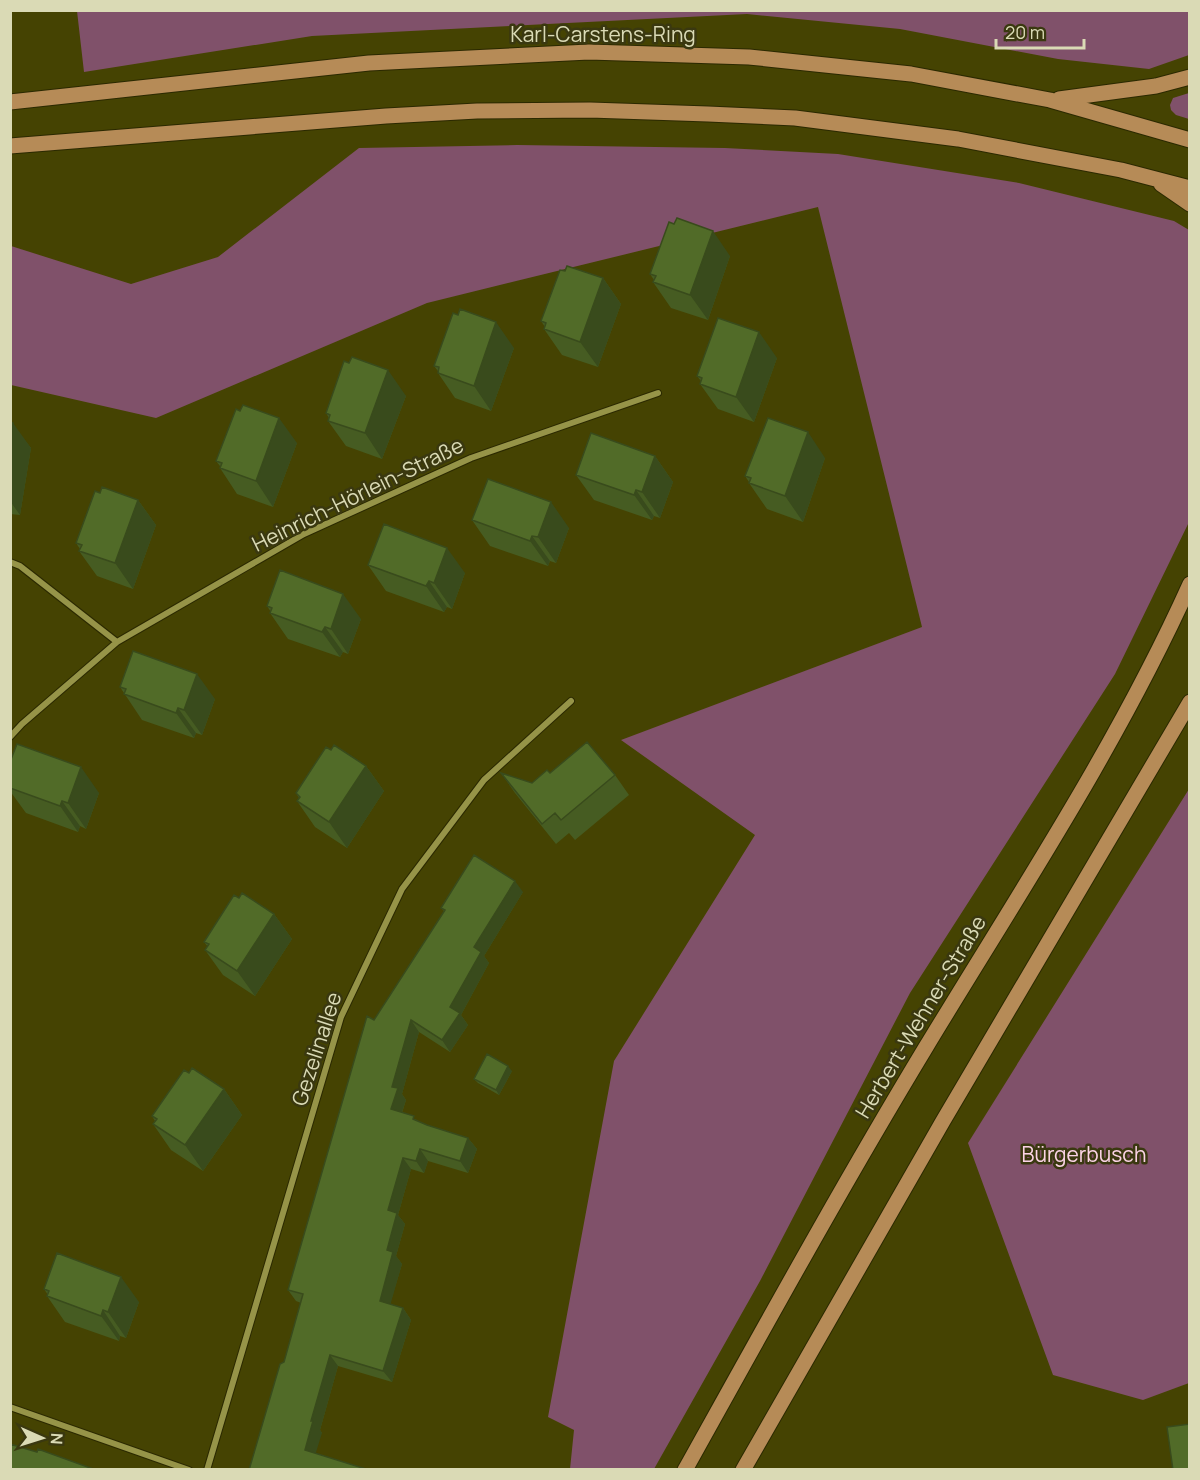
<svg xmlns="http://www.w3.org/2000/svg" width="1200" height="1480" font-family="Manrope,sans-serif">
<rect width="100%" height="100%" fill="#454302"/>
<path fill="#80516a" d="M 1189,10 L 1189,55 L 1149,69 L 1058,59 L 900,29 L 747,14 L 312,36 L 84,72 L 77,11 Z
M 1189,93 L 1189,119 L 1176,115 L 1171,110 L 1170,105 L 1173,98 Z
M 517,145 L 725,148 L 838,154 L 1019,183 L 1174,221 L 1189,230 L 1189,522 L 1115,674 L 910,993 L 760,1281 L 654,1469 L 570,1469 L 574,1430 L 548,1417 L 614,1061 L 755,835 L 621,740 L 922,627 L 818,207 L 427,303 L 156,418 L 11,385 L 11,246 L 131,284 L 218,257 L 359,148 Z
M 1189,789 L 1189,1383 L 1143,1400 L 1053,1375 L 968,1143 Z"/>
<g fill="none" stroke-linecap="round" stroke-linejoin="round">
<defs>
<path id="minor" d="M 10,562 L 20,566 L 117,642
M 10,737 L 22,724 L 117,642 L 304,534 L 471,458 L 658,393
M 10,1407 L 189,1470
M 207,1470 L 341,1017 L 402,889 L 484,780 L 571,701"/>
<path id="primary" d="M 1059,99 L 1156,86 L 1190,77
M 10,102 L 369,63 L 589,52 L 749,57 L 911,74 L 1050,100 L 1190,140
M 10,146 L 386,116 L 477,111 L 590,110 L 708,114 L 795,118 L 958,139 L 1121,170 L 1190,188
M 1161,184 L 1190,204
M 685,1470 C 764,1328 842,1186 926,1047 C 1018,895 1117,746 1190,584
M 743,1470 L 943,1121 L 1190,702"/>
</defs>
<use href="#minor" stroke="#2b2900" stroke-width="8"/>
<use href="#primary" stroke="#2b2900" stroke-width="17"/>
<use href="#minor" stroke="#969448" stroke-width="6"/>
<use href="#primary" stroke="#b68b57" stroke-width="15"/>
</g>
<path fill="#465c22" d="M 730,256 L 708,320 L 671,308 L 653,282 L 654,280 L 650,274 Z
M 565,271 L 603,278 L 621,304 L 598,367 L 562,355 L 544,329 L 545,327 L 541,321 Z
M 514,348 L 491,411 L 455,398 L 438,373 L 438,371 L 434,366 Z
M 777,358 L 754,422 L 718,409 L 700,384 L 701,381 L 697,376 Z
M 349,363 L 406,396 L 382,459 L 346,446 L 328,421 L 329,418 L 326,413 Z
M 10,422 L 31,448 L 20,515 L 10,514 Z
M 297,443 L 273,507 L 237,494 L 220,468 L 220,466 L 216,461 Z
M 655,456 L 673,482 L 660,518 L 654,516 L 652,520 L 594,500 L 576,475 Z
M 825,458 L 803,522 L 767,509 L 749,483 L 749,482 L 745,476 Z
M 100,493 L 138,500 L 156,525 L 133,589 L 97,576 L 79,551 L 80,549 L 76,543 Z
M 472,520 L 569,528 L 556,563 L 550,561 L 548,566 L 490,546 Z
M 368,565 L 465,573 L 452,609 L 447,607 L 444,612 L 386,591 Z
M 267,606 L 361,619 L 348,654 L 343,652 L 340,657 L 288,639 L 270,613 L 271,612 Z
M 120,687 L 215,699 L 202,735 L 196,733 L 194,738 L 142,720 Z
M 331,750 L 366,766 L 384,791 L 347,848 L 315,827 L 297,801 L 299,798 L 296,793 Z
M 10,762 L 99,793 L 86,829 L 80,826 L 78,832 L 26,813 L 10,791 Z
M 501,773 L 532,783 L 550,773 L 615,775 L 629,795 L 575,840 L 569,833 L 556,844 L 515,793 Z
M 523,892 L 484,956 L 489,963 L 461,1015 L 468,1025 L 450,1052 L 419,1032 L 402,1094 L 406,1100 L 402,1113 L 427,1125 L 468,1138 L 477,1149 L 468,1173 L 428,1161 L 424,1173 L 411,1169 L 398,1215 L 405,1224 L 396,1256 L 402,1264 L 390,1304 L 403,1308 L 411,1320 L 392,1382 L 338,1366 L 320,1430 L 322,1433 L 249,1470 L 284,1362 L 301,1303 L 296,1301 L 288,1290 L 374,1020 L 444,911 L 441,908 Z
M 274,914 L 292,939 L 255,996 L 223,975 L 205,950 L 208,947 L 204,942 Z
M 512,1071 L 499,1095 L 478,1083 L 474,1079 Z
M 189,1073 L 224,1089 L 242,1115 L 203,1171 L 171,1150 L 153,1124 L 155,1121 L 152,1116 Z
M 44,1289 L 139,1302 L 126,1338 L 120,1336 L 119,1341 L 65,1322 L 47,1296 L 48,1295 Z"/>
<path fill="#394b1c" d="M 713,231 L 730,256 L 708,320 L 690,295 Z
M 603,278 L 621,304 L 598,367 L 580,342 Z
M 496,322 L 514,348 L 491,411 L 474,386 Z
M 759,332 L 777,358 L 754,422 L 736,397 Z
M 388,370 L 406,396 L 382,459 L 365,433 Z
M 279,418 L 297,443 L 273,507 L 256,481 Z
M 13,423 L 31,448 L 20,515 L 10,501 L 10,438 Z
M 808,432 L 825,458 L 803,522 L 785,496 Z
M 655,456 L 673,482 L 660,518 L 642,492 Z
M 636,490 L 654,516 L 652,520 L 634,495 Z
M 138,500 L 156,525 L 133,589 L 115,563 Z
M 551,502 L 569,528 L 556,563 L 538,537 Z
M 532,536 L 550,561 L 548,566 L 530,541 Z
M 447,548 L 465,573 L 452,609 L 434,583 Z
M 429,581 L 447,607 L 444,612 L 426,586 Z
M 343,594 L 361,619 L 348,654 L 331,629 Z
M 325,627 L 343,652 L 340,657 L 322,632 Z
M 197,674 L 215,699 L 202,735 L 184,710 Z
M 178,708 L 196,733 L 194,738 L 176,713 Z
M 366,766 L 384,791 L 347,848 L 329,822 Z
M 81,767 L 99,793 L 86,829 L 68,803 Z
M 62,801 L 80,826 L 78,832 L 60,806 Z
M 515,881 L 523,892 L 484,956 L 489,963 L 461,1015 L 468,1025 L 450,1052 L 442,1040 L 450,1007 L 474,947 Z
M 274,914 L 292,939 L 255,996 L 237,971 Z
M 411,1020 L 419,1032 L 402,1094 L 406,1100 L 399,1121 L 391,1109 L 392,1087 Z
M 508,1066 L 512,1071 L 499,1095 L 496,1090 Z
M 224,1089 L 242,1115 L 203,1171 L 185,1145 Z
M 468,1138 L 477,1149 L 468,1173 L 460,1161 Z
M 420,1149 L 428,1161 L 424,1173 L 416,1161 Z
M 403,1158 L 411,1169 L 398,1215 L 405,1224 L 396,1256 L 402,1264 L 388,1313 L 380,1301 L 387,1250 L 388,1210 Z
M 121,1277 L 139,1302 L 126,1338 L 108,1312 Z
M 403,1308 L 411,1320 L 392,1382 L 383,1371 Z
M 103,1310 L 120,1336 L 119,1341 L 101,1316 Z
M 330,1355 L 338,1366 L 320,1430 L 322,1433 L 313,1462 L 305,1450 L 311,1421 Z"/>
<path fill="#516b28" stroke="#394b1c" stroke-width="1.5" d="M 677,218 L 713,231 L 690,295 L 653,282 L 656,276 L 650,274 L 669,222 L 674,224 Z
M 567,266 L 603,278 L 580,342 L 544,329 L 546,323 L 541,321 L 560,270 L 565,271 Z
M 460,309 L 496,322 L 474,386 L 438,373 L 439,367 L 434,366 L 453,313 L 458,315 Z
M 718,318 L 759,332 L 736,397 L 700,384 L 702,378 L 697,376 Z
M 352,357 L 388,370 L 365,433 L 328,421 L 330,415 L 326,413 L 344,361 L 349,363 Z
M 243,405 L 279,418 L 256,481 L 220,468 L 222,463 L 216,461 L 236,409 L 240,411 Z
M 768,418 L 808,432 L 785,496 L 749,483 L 751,478 L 745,476 Z
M 10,422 L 13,423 L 10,438 Z
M 591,433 L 655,456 L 642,492 L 636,490 L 634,495 L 576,475 Z
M 488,479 L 551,502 L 538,537 L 532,536 L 530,541 L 472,520 Z
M 102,487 L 138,500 L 115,563 L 79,551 L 82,545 L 76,543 L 95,491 L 100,493 Z
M 384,524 L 447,548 L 434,583 L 429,581 L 426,586 L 368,565 Z
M 280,570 L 343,594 L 331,629 L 325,627 L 322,632 L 270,613 L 272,608 L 267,606 Z
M 133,651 L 197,674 L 184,710 L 178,708 L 176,713 L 124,694 L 126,689 L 120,687 Z
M 587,742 L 615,775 L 561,820 L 555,813 L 542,824 L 501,773 L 532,783 L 547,770 L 550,773 Z
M 17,744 L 81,767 L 68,803 L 62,801 L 60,806 L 10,788 L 10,762 Z
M 334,745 L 366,766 L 329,822 L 297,801 L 300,797 L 296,793 L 326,747 L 331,750 Z
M 474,855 L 515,881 L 474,947 L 481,952 L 450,1007 L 460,1013 L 442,1040 L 411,1020 L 392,1087 L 398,1088 L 391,1109 L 414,1116 L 413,1119 L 427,1125 L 468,1138 L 460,1161 L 420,1149 L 416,1161 L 403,1158 L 388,1210 L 397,1213 L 387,1250 L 393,1252 L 380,1301 L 403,1308 L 383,1371 L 330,1355 L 311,1421 L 313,1421 L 305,1450 L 369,1470 L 249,1470 L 280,1364 L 284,1362 L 303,1294 L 288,1290 L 367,1016 L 374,1020 L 445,910 L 441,908 Z
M 242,893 L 274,914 L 237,971 L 205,950 L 209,944 L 204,942 L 234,895 L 239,898 Z
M 487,1054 L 508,1066 L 496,1090 L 474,1079 Z
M 192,1068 L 224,1089 L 185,1145 L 153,1124 L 157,1119 L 152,1116 L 184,1070 L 189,1073 Z
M 57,1253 L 121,1277 L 108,1312 L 103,1310 L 101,1316 L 47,1296 L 49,1291 L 44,1289 Z
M 1190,1424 L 1190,1470 L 1173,1470 L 1167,1427 Z
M 10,1444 L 37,1452 L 38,1449 L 96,1470 L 10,1470 Z"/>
<g text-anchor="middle" stroke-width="5" stroke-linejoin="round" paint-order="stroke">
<g font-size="21" fill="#dadab5" stroke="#3a3810">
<text x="603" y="42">Karl-Carstens-Ring</text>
<text transform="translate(358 495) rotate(-26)" y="7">Heinrich-Hörlein-Straße</text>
<text transform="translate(921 1017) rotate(-59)" y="7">Herbert-Wehner-Straße</text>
<text transform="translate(317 1049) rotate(-72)" y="7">Gezelinallee</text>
</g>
<g font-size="21" fill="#fbd3e6" stroke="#3a3810">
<text x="1084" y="1162">Bürgerbusch</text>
</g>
</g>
<rect width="1200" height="1480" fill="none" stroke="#dadab5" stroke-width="24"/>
<g transform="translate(42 1438) rotate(93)" stroke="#3a3810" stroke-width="4.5" paint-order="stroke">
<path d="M0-4.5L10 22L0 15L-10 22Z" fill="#dadab5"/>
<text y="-9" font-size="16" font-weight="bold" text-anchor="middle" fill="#dadab5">N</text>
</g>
<path d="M996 39v9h88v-9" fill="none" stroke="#dadab5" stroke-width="3"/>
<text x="1005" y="39" font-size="18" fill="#dadab5" stroke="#3a3810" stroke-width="4.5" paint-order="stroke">20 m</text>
</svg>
